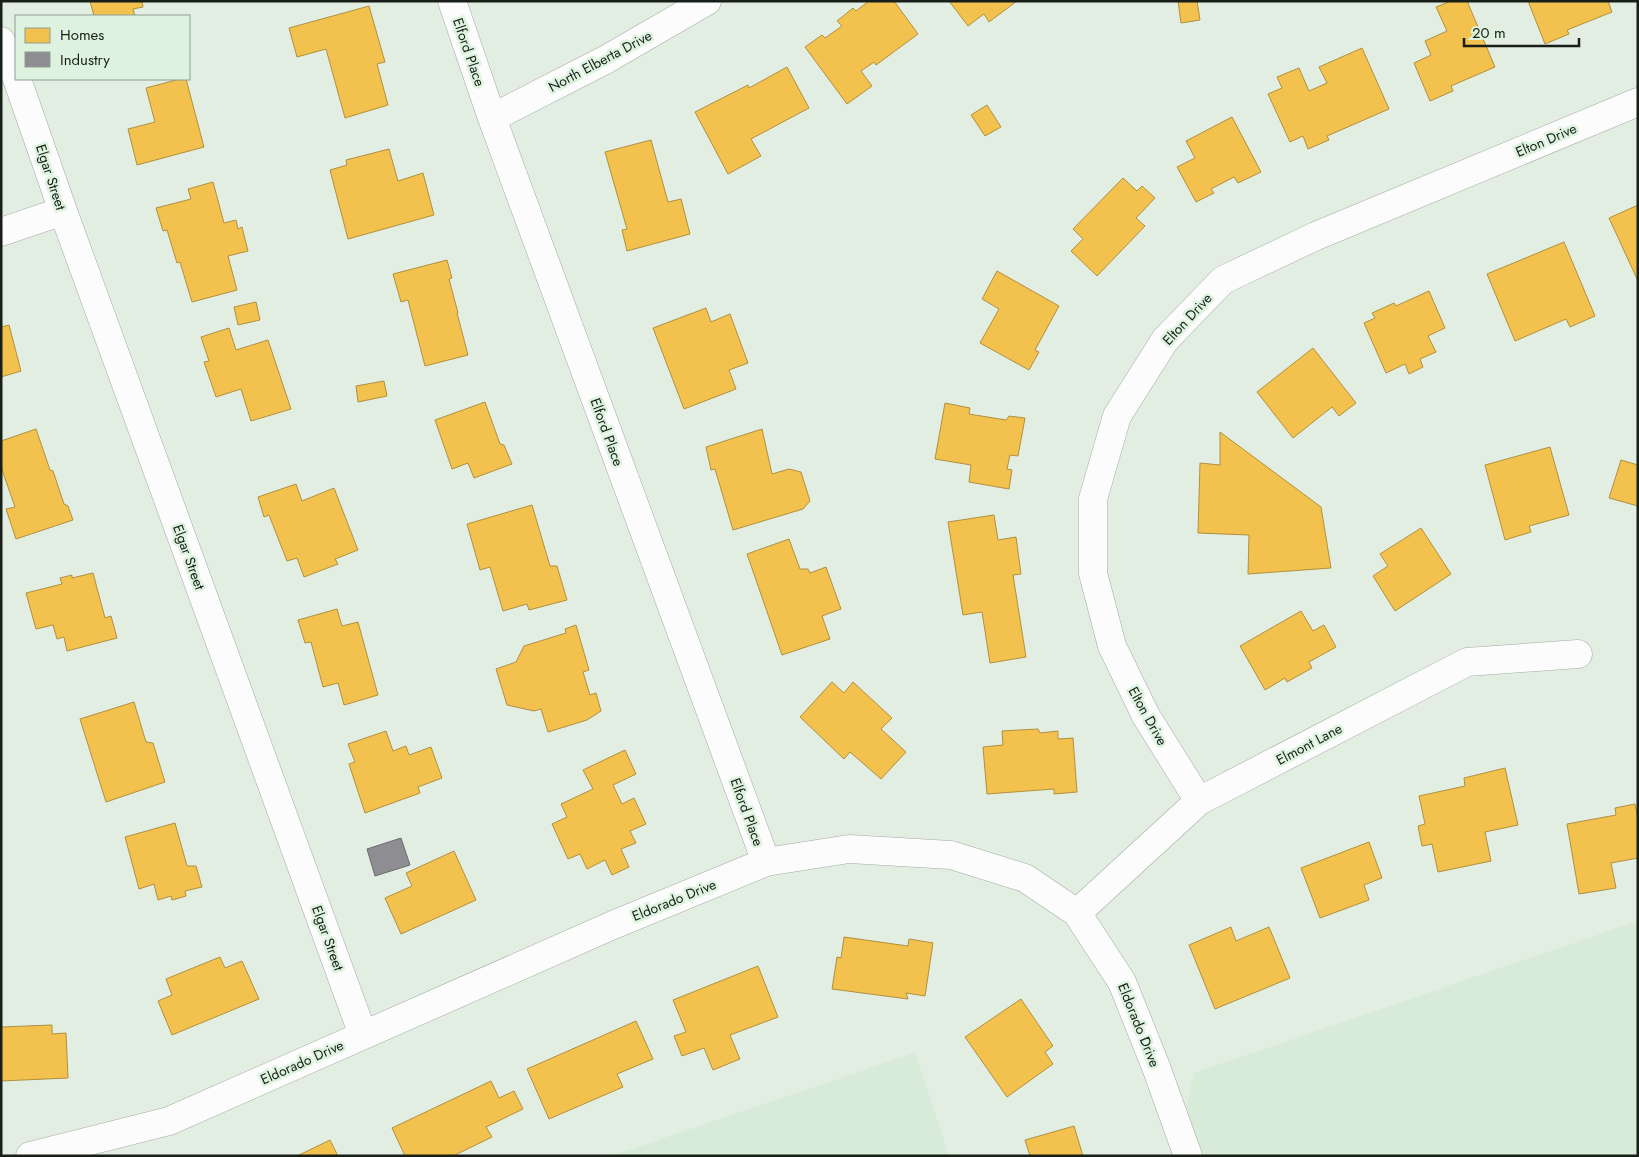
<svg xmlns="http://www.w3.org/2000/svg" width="1639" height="1157" font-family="Jost,sans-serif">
<rect width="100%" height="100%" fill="#e3eee3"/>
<path fill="#d7ebd8" d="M 1638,921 L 1638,1156 L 1175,1156 L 1194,1073 Z
M 915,1053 L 949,1156 L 611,1156 L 914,1053 Z"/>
<path fill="#f2c14e" stroke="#b0903e" d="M 90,1 L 142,1 L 143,7 L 133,9 L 135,16 L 94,16 Z
M 869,1 L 894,1 L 918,34 L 876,65 L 874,62 L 861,71 L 872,86 L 847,104 L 805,47 L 822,35 L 825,38 L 842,26 L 837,21 L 853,8 L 856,11 Z
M 949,1 L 1017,1 L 989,22 L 984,14 L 968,26 Z
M 1178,1 L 1197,1 L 1200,20 L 1181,23 Z
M 1451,1 L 1467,1 L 1495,67 L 1451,86 L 1453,91 L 1430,101 L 1414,63 L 1431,55 L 1425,41 L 1447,31 L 1436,7 Z
M 1528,1 L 1608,1 L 1612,12 L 1567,30 L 1569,34 L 1545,44 Z
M 369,6 L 385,62 L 377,64 L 388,105 L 345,118 L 326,49 L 297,57 L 289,28 Z
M 1362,48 L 1389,109 L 1327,136 L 1329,140 L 1308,149 L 1303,136 L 1290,142 L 1268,94 L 1282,88 L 1277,77 L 1299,68 L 1309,91 L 1327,83 L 1319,67 Z
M 787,67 L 809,108 L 751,139 L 761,156 L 728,174 L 695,112 L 748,85 L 749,88 Z
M 180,79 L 186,79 L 204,147 L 137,165 L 128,129 L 155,122 L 146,88 Z
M 987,105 L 1001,127 L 985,136 L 971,115 Z
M 1232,117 L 1261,172 L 1238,183 L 1234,177 L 1211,189 L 1214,193 L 1196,202 L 1177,167 L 1195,158 L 1186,141 Z
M 651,140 L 668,202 L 681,199 L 690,234 L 627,251 L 622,230 L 627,229 L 605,152 Z
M 389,149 L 398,181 L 423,173 L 434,215 L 348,239 L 330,170 L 347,165 L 346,160 Z
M 1123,178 L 1137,191 L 1142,186 L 1155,198 L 1136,218 L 1145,226 L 1097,276 L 1071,251 L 1083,239 L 1073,229 Z
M 213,182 L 224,223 L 236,220 L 238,229 L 242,227 L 248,251 L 228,256 L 237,290 L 192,302 L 180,262 L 177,263 L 167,230 L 163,231 L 156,208 L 191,199 L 188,189 Z
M 1638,205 L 1638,281 L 1609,218 Z
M 1564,242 L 1595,316 L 1570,327 L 1566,319 L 1515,341 L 1487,274 Z
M 447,260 L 452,278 L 449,279 L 458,313 L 457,313 L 468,355 L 425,366 L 408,300 L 401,302 L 393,274 Z
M 997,271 L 1059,306 L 1035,350 L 1039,352 L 1029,370 L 980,343 L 999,309 L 982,299 Z
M 1429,291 L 1445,328 L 1428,336 L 1436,352 L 1420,359 L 1423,367 L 1409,374 L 1405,364 L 1386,373 L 1364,323 L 1375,318 L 1372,313 L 1394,303 L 1396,306 Z
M 256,302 L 260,320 L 238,325 L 234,307 Z
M 706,308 L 711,322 L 730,314 L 748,363 L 729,370 L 736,389 L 684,409 L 653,328 Z
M 9,325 L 21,371 L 1,377 L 1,327 Z
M 229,328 L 236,350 L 268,340 L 291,409 L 251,421 L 241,389 L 216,397 L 204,362 L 209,361 L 201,337 Z
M 1313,348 L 1356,403 L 1339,416 L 1332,407 L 1293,438 L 1257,392 Z
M 384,381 L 387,396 L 358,402 L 356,386 Z
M 485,402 L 500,444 L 504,445 L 512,464 L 474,478 L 468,463 L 452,469 L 435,420 Z
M 945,403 L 970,408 L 969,414 L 1006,420 L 1009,416 L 1025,418 L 1018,456 L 1010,455 L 1007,469 L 1012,470 L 1009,489 L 969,482 L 971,465 L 935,459 Z
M 36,429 L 50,470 L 53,471 L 64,504 L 68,506 L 73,520 L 16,539 L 6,509 L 15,507 L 1,467 L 1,441 Z
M 762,429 L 772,474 L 789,469 L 801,472 L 810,501 L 803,509 L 733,530 L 715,469 L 711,470 L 706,447 Z
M 1220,432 L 1321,507 L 1331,568 L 1248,574 L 1249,535 L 1198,533 L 1200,463 L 1220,465 Z
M 1550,447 L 1569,515 L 1529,526 L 1531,532 L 1505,540 L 1485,465 Z
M 1621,460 L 1638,465 L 1638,506 L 1609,498 Z
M 296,484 L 302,501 L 334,488 L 358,550 L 335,559 L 338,564 L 304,577 L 297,558 L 287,561 L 269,515 L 264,517 L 258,497 Z
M 532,505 L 550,566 L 557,566 L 567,600 L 529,610 L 527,604 L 503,611 L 490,567 L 480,570 L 467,524 Z
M 994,515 L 998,540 L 1016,537 L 1021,574 L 1013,575 L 1026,657 L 990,663 L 982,612 L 963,615 L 948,522 Z
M 1421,528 L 1451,574 L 1395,611 L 1373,576 L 1388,566 L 1380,554 Z
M 789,539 L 800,569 L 808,569 L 810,573 L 826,567 L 841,609 L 822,616 L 830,639 L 782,655 L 747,554 Z
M 93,573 L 105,618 L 111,616 L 117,638 L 67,651 L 64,637 L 57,639 L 53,625 L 36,629 L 26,593 L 62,584 L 60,578 L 72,575 L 72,578 Z
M 337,609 L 342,626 L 358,622 L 378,695 L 344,705 L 338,683 L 323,687 L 311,642 L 305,643 L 298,620 Z
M 1301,611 L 1313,631 L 1324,625 L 1336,647 L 1309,662 L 1312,668 L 1287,682 L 1285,678 L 1265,690 L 1240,646 Z
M 576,625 L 589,670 L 583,672 L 590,695 L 596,693 L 601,711 L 587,720 L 548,732 L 541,709 L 534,711 L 507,705 L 496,669 L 516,662 L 524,646 L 566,633 L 565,629 Z
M 832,682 L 844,693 L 853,682 L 892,718 L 881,729 L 906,752 L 881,779 L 850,752 L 844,759 L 800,717 Z
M 134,702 L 146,742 L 153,743 L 165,782 L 106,802 L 80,719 Z
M 1038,729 L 1040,733 L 1058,731 L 1058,739 L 1073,738 L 1077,792 L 1054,794 L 1054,789 L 987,794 L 983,747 L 1003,745 L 1002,731 Z
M 386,731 L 393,751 L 406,746 L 409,755 L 431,747 L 442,778 L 418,787 L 420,793 L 365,813 L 349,764 L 355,762 L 348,744 Z
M 625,750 L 636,774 L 613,785 L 622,804 L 634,798 L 646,824 L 630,831 L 636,843 L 621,849 L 629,867 L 612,875 L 605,860 L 587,869 L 580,854 L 568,859 L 552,824 L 567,817 L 561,804 L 593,789 L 583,770 Z
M 1505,768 L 1518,825 L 1485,832 L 1491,861 L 1438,872 L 1432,844 L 1422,846 L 1418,826 L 1425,824 L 1419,796 L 1465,786 L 1464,778 Z
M 1635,804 L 1638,819 L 1638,858 L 1611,863 L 1616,888 L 1579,894 L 1567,824 L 1616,815 L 1615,808 Z
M 175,823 L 187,866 L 196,866 L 202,887 L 185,891 L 186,896 L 172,900 L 171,896 L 158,900 L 154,884 L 139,889 L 125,837 Z
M 1369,842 L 1382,878 L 1364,885 L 1369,900 L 1320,918 L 1301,868 Z
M 454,851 L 476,900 L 401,934 L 385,898 L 412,886 L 406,873 Z
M 1231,927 L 1236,941 L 1269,927 L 1290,978 L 1215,1009 L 1189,945 Z
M 844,937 L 908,946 L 909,939 L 933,943 L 925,996 L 906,993 L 908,999 L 832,989 L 837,957 L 841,958 Z
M 220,957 L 225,968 L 242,961 L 259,999 L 172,1035 L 158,1001 L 172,995 L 166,979 Z
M 758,966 L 778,1017 L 730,1035 L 740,1059 L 713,1070 L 704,1048 L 682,1056 L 674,1036 L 686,1032 L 673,1000 Z
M 1021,999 L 1053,1046 L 1045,1052 L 1053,1064 L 1007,1097 L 965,1037 Z
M 636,1021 L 653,1059 L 617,1074 L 623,1087 L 549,1119 L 527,1069 Z
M 52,1025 L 52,1034 L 66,1033 L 68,1078 L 1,1081 L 1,1027 Z
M 491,1081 L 499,1098 L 514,1091 L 523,1109 L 486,1127 L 492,1137 L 453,1156 L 405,1156 L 392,1128 Z
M 1074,1126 L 1083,1156 L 1030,1156 L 1025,1140 Z
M 330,1140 L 338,1156 L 297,1156 Z"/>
<path fill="#8d8d92" stroke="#6a6c6d" d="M 401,838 L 410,865 L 375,876 L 367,849 Z"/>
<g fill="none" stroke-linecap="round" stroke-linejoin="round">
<defs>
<path id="street" d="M 452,1 L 492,118 L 766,862
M 1,41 L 16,76
M 17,79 L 63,211 L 363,1035
M 492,118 L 607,59 L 707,1
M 1,232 L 63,211
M 1199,801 L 1146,716 L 1112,646 L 1093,573 L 1093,499 L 1117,416 L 1165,340 L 1223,280 L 1316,236 L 1638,102
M 1077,913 L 1199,801 L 1467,662 L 1578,654
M 30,1156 L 169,1121 L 613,925 L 766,862 L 849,849 L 951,855 L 1025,878 L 1077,913 L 1122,982 L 1156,1067 L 1188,1156"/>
</defs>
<use href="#street" stroke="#a3aba3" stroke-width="29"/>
<use href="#street" stroke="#fbfcfb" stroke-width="28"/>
</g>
<g text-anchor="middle" stroke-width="5" stroke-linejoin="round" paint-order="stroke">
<g font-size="14" fill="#171f18" stroke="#def3df">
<text transform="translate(469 52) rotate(71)" y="5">Elford Place</text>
<text transform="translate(600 61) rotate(-28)" y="5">North Elberta Drive</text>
<text transform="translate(1546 140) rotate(-23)" y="5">Elton Drive</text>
<text transform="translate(51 177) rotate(72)" y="5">Elgar Street</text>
<text transform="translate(1187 319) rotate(-47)" y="5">Elton Drive</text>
<text transform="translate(607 432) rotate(70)" y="5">Elford Place</text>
<text transform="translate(189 557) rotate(70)" y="5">Elgar Street</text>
<text transform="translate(1148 716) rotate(61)" y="5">Elton Drive</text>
<text transform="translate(1309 744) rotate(-28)" y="5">Elmont Lane</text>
<text transform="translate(747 812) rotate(70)" y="5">Elford Place</text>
<text transform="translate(674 900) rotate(-22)" y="5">Eldorado Drive</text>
<text transform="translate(328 938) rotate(70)" y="5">Elgar Street</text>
<text transform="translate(1139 1025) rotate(68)" y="5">Eldorado Drive</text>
<text transform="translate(302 1062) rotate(-24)" y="5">Eldorado Drive</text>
</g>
</g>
<rect width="1639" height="1157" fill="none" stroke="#171f18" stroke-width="5"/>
<rect x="15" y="15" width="175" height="65" fill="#def3df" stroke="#8e9e8f"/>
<rect x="25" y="28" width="25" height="15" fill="#f2c14e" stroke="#8e9e8f"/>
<text x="60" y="40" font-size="15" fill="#171f18">Homes</text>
<rect x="25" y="52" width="25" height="15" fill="#8d8d92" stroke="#8e9e8f"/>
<text x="60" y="65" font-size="15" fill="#171f18">Industry</text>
<path d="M1464 38v8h115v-8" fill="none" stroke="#171f18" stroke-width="2.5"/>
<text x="1472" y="38" font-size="15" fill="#171f18" stroke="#def3df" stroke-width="4" paint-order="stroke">20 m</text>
</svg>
